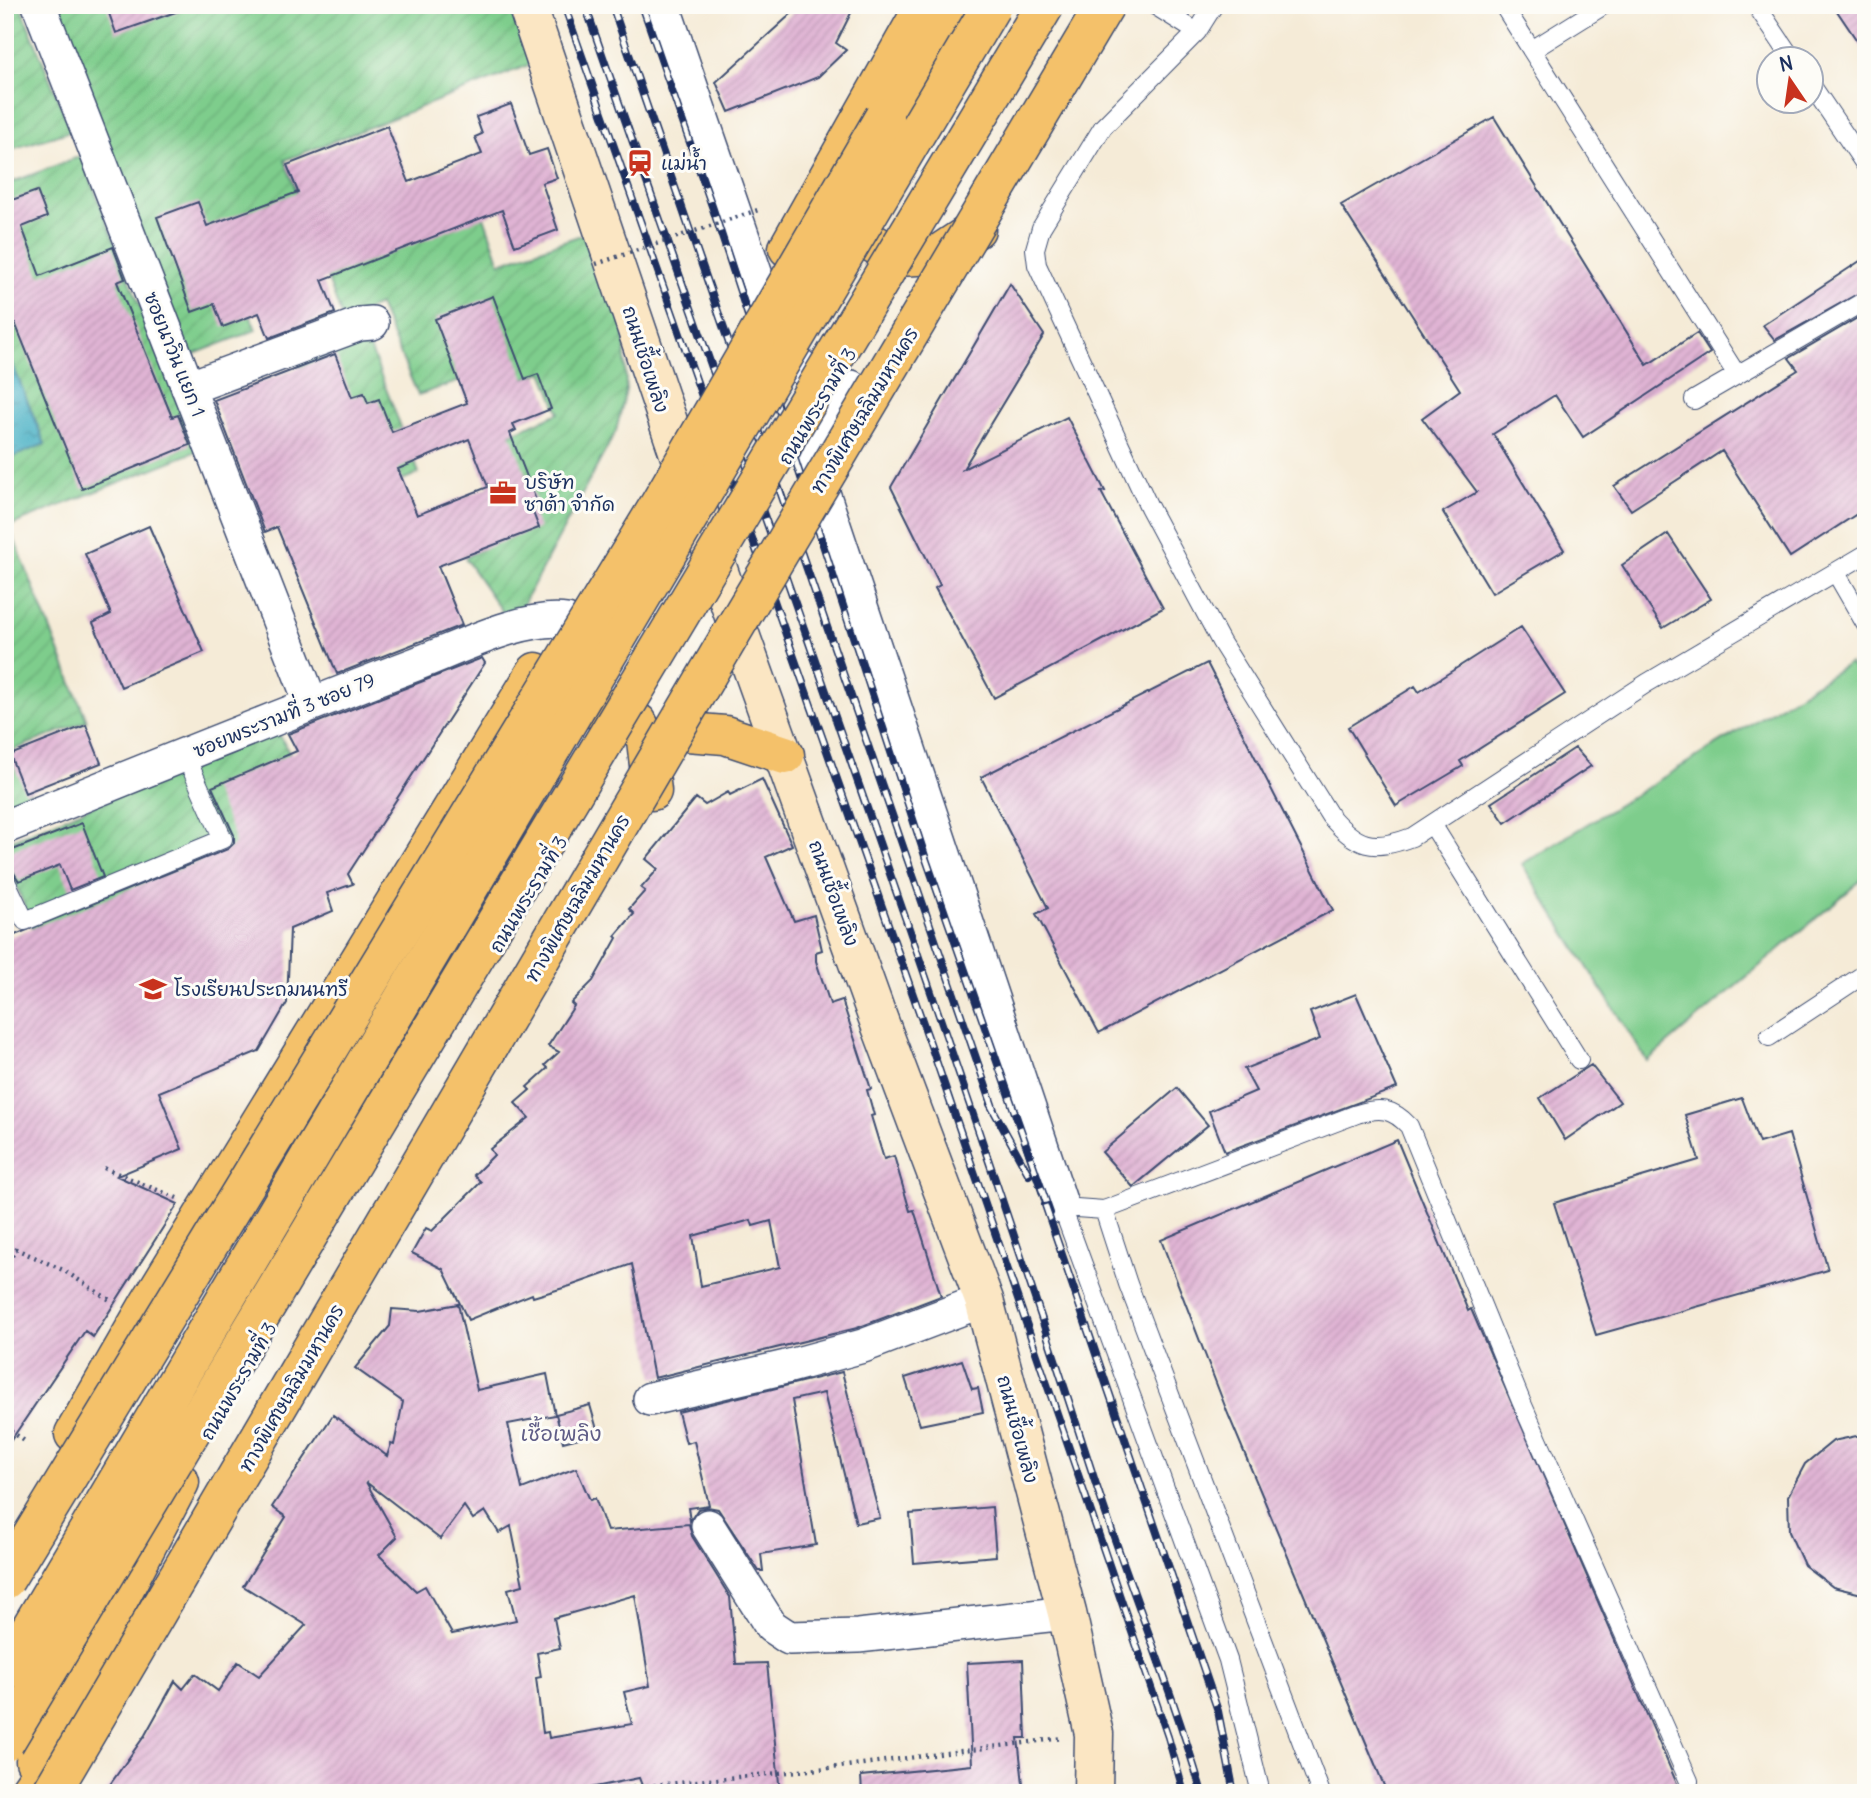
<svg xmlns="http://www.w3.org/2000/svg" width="1871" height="1798" font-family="Delius,'Playpen Sans Thai',sans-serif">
<defs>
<pattern id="garden-furrows" width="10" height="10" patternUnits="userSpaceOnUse" patternTransform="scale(1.75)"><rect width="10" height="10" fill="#7ecd8c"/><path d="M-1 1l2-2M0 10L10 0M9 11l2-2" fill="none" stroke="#6cb07b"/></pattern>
<pattern id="water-ripples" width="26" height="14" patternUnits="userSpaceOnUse" patternTransform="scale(1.75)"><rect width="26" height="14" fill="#47b0c5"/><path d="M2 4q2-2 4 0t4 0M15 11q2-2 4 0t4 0" fill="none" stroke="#3a90a3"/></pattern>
<pattern id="building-hatch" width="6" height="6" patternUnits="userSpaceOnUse" patternTransform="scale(1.75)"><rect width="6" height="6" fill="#e0b4d4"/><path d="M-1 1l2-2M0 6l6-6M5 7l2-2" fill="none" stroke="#c09bb8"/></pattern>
</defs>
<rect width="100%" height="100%" fill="#fdfcf7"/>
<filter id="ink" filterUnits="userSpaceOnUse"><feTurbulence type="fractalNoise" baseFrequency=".0143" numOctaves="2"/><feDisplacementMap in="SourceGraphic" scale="14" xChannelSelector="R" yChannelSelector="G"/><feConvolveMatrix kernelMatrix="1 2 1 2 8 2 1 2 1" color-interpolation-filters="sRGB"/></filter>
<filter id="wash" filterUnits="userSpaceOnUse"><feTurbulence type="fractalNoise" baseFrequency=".00686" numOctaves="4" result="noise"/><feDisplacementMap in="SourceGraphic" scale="28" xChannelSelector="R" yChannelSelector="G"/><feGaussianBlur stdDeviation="1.57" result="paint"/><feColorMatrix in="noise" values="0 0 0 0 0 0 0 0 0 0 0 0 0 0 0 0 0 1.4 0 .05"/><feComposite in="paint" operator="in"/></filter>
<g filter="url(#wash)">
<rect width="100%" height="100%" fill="#f5ebd7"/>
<path fill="#7ecd8c" stroke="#4c7e75" stroke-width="2" d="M 1850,663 L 1866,690 L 1866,876 L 1647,1061 L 1522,864 Z"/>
<path fill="url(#garden-furrows)" stroke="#4c7e75" stroke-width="2" d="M 5,5 L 20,5 L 71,131 L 5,151 Z
M 54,5 L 514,5 L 534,63 L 285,160 L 298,197 L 217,232 L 256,330 L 189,356 Z
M 81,156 L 197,451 L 9,526 L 87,721 L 13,750 L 31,794 L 9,803 L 5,794 L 5,185 Z
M 482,211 L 500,263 L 593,231 L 624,319 L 626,390 L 616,431 L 520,610 L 505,616 L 465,558 L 529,522 L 499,439 L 559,413 L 543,372 L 499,387 L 493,370 L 418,395 L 379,305 L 343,320 L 326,274 Z
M 366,338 L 419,473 L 390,485 L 298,364 Z
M 276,728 L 311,795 L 258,839 L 34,930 L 5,857 L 5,843 Z"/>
<path fill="url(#water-ripples)" stroke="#317092" stroke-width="2" d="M 12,363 L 45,444 L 5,460 L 5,366 Z"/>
<g id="blocks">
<path fill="url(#building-hatch)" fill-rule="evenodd" d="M 106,5 L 183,5 L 184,9 L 116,33 Z
M 801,5 L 855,5 L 836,43 L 846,50 L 818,77 L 729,112 L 716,82 Z
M 1833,5 L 1866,5 L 1866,54 Z
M 511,104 L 529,155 L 547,149 L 557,178 L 542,183 L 558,230 L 515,246 L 502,210 L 322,280 L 335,313 L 269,338 L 259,313 L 223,327 L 214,304 L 192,312 L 157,217 L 198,202 L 207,226 L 298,192 L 287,165 L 387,126 L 409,182 L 482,154 L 475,137 L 482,134 L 476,117 Z
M 1494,117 L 1647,365 L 1697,333 L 1710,353 L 1583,437 L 1555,395 L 1493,434 L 1564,550 L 1492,593 L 1443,512 L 1477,492 L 1422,418 L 1460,390 L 1341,205 Z
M 5,189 L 8,189 L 12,200 L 37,191 L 47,217 L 22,227 L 40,276 L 113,247 L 125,279 L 117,282 L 172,417 L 178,415 L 190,445 L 82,489 L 15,323 L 5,326 Z
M 1866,257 L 1866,289 L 1775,340 L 1763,325 Z
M 1010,284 L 1044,335 L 963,469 L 1067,417 L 1105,491 L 1101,492 L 1163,608 L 994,698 L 935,588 L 940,585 L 891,487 Z
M 493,296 L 525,379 L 538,374 L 551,409 L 513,424 L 516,430 L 510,433 L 536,500 L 529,502 L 539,528 L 438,566 L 462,625 L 337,674 L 277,527 L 265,532 L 214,400 L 335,354 L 352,397 L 364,393 L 368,403 L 379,399 L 392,432 L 467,403 L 435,319 ZM 469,439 L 488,487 L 417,515 L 398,469 Z
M 1866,313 L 1866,508 L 1790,557 L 1722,451 L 1631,510 L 1614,486 L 1798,370 L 1789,358 Z
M 149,526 L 204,652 L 121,687 L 93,623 L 111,614 L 85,554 Z
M 1668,534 L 1711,599 L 1663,628 L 1622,565 Z
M 1521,627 L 1565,694 L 1460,761 L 1463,766 L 1396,806 L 1348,727 L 1415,686 L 1419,692 Z
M 482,658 L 485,663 L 348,874 L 353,884 L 327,893 L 333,911 L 290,929 L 287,1003 L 259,1051 L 159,1092 L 182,1149 L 117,1176 L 178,1204 L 93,1337 L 85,1331 L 5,1449 L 5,939 L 228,849 L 234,843 L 234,835 L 212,787 L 297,751 L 288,734 Z
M 1207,663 L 1333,910 L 1099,1033 L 1036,914 L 1048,908 L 981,777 Z
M 86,725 L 101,763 L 25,793 L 10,755 Z
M 1575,748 L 1591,766 L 1505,823 L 1491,803 Z
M 762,779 L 792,845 L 766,857 L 794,921 L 814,915 L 822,950 L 816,952 L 816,961 L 830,1004 L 842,1000 L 871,1089 L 867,1090 L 874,1115 L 871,1116 L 884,1159 L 894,1156 L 910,1211 L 914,1210 L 941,1296 L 857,1328 L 654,1378 L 632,1264 L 570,1286 L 533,1297 L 532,1294 L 468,1320 L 443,1269 L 412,1253 L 426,1228 L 432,1231 L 481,1182 L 474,1175 L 494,1155 L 490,1149 L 529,1118 L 515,1103 L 530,1090 L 527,1087 L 548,1068 L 545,1065 L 559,1052 L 548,1046 L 574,1006 L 571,1003 L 593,981 L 617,938 L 615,936 L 634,914 L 629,909 L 645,891 L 641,888 L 658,869 L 646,859 L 696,798 L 705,805 L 728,792 L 730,795 ZM 751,1220 L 753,1226 L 771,1221 L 780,1267 L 701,1286 L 693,1236 Z
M 82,823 L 103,877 L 70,890 L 60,865 L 19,881 L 12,870 L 5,868 L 5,853 Z
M 1356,994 L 1397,1088 L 1225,1152 L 1209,1111 L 1256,1091 L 1244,1069 L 1320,1039 L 1310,1012 Z
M 1591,1065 L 1620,1102 L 1565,1140 L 1540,1098 Z
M 1177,1088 L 1208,1125 L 1133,1187 L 1102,1152 Z
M 1742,1098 L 1759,1143 L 1789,1134 L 1828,1270 L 1596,1335 L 1554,1203 L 1699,1160 L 1685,1115 Z
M 1397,1140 L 1468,1311 L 1471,1309 L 1681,1793 L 1387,1793 L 1375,1764 L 1228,1414 L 1161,1240 Z
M 458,1304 L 477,1390 L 547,1374 L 555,1415 L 508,1424 L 522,1489 L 576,1468 L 590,1500 L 595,1498 L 607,1531 L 689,1524 L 692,1536 L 730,1597 L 736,1664 L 767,1663 L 780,1793 L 645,1793 L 639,1778 L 590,1788 L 590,1793 L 104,1793 L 145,1735 L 175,1681 L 183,1689 L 195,1674 L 218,1691 L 238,1662 L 259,1676 L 306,1625 L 243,1586 L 286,1517 L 272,1507 L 333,1415 L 387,1456 L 391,1444 L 394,1445 L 403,1402 L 355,1368 L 390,1326 L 392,1309 L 420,1311 ZM 366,1482 L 440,1539 L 464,1506 L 473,1519 L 485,1511 L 499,1533 L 511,1526 L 523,1585 L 508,1589 L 516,1620 L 452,1634 L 425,1586 L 416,1591 L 379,1555 L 397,1537 ZM 635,1595 L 650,1686 L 624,1692 L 632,1724 L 549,1738 L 548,1732 L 543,1733 L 536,1678 L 541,1677 L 537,1653 L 560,1648 L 554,1618 Z
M 962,1360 L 972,1389 L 978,1388 L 983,1412 L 920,1425 L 905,1378 Z
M 842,1372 L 880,1518 L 856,1523 L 824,1393 L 792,1400 L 816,1545 L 761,1554 L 763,1571 L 759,1571 L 718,1509 L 708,1507 L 698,1509 L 690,1521 L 688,1508 L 709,1505 L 694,1441 L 686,1443 L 678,1412 Z
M 590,1405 L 598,1433 L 563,1442 L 556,1414 Z
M 1866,1434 L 1866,1595 L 1833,1587 L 1804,1565 L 1789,1532 L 1788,1496 L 1805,1464 L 1833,1441 Z
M 992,1507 L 996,1556 L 914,1563 L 910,1514 Z
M 1023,1660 L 1026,1738 L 1018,1738 L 1024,1793 L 862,1793 L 861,1776 L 972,1765 L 967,1663 Z"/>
</g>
</g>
<g filter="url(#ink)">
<use href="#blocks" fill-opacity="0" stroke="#3c4b70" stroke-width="2"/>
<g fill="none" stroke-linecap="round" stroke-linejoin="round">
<defs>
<path id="lane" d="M 1154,5 L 1197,32
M 1214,5 L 1197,32 L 1103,127 L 1041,228 L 1035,249 L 1037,265 L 1149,507 L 1221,642 L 1330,816 C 1357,847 1372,852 1412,837 L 1647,683 L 1866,554
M 1503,5 L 1737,375
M 1756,5 L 1793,60
M 1532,50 L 1604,5
M 1812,86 L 1866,166
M 1694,400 L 1866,300
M 1836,573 L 1866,625
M 1432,824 L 1579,1060
M 5,879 L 25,921 L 223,839 L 185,755
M 1769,1037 L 1866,973
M 1104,1210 L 1357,1114 C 1380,1107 1392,1108 1409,1126 L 1521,1401 L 1689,1781
M 1261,1793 L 1228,1660 L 1062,1207 L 1104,1210 L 1128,1284 L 1321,1793"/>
<path id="street" d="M 39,5 L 311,703
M 663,5 L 781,348 L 816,380 L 843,386
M 851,387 L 814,466 L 1062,1207
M 188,388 L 360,324 L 372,323
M 5,827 C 142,772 278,716 416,664 C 459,648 522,615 567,621
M 650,1399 L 786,1367 L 863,1346 L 984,1300
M 708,1526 L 771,1626 L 789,1638 L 858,1636 L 1067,1613"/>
<path id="secondary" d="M 527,5 L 742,640 L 876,1013 L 984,1300 L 1067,1613 L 1094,1734 L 1093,1793"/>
<path id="primary" d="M 842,204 L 854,233 L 898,257 L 937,255 L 976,229
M 788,248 L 925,5
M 548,713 L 600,706 L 638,723 L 646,740 L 652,791
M 687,732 L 725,735 L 785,755
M 74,1434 L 149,1304 L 536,672
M 35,1761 L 180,1482
M 28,1793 L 64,1741"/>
<path id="highway" d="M 884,117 L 953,5"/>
</defs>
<use href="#lane" stroke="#3c4b70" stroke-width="20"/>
<use href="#street" stroke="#3c4b70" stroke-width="36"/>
<use href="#secondary" stroke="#3c4b70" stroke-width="41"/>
<use href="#primary" stroke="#3c4b70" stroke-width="41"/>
<use href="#highway" stroke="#3c4b70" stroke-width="41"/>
<path stroke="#3c4b70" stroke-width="4.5" stroke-dasharray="2 5" stroke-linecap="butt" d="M 104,1168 L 177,1198
M 5,1268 L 16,1249 L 63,1270 L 113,1302
M 5,1427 L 26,1442
M 577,1793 L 839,1767 L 1062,1738"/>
<use href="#lane" stroke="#fff" stroke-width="18"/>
<use href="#street" stroke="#fff" stroke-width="33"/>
<use href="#secondary" stroke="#fbe6c3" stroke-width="38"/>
<use href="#primary" stroke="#f4c16a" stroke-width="38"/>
<use href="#highway" stroke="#f4c16a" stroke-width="38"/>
<defs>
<path id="rail" d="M 564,5 L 930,1043 L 1168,1737 L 1184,1793
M 585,5 C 754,493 932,978 1091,1469 C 1126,1578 1170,1683 1202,1793
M 612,5 L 994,1110
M 642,5 L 713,209 L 925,856 L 1050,1213
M 990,1104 L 1029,1175
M 1045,1205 L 1218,1711 L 1234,1793"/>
</defs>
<use href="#rail" stroke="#1b2f5e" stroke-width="8"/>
<use href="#rail" stroke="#fdfcf7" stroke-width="5" stroke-dasharray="16" stroke-linecap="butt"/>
<defs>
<path id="primary-bridge" d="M 5,1671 L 992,5
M 5,1742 L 1045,5"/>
<path id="highway-bridge" d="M 5,1580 L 659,505 L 884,117
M 51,1793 L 738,622 L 1105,5"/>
</defs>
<use href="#primary-bridge" stroke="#3c4b70" stroke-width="41" stroke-linecap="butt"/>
<use href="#highway-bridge" stroke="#3c4b70" stroke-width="41" stroke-linecap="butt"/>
<path stroke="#3c4b70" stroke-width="4.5" stroke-dasharray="2 5" stroke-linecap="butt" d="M 596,264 L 758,210"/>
<use href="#primary-bridge" stroke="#f4c16a" stroke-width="38"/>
<use href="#highway-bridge" stroke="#f4c16a" stroke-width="38"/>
</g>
</g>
<defs>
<symbol id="station-bare" viewBox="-9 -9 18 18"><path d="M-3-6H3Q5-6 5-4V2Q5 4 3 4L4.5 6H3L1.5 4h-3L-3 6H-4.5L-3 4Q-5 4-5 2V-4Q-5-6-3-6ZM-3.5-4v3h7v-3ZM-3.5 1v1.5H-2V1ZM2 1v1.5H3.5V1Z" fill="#c8321e" stroke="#fdfcf7" stroke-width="2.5" paint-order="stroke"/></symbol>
<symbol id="office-bare" viewBox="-9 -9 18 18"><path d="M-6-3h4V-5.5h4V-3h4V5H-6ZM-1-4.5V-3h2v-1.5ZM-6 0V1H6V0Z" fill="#c8321e" stroke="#fdfcf7" stroke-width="2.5" paint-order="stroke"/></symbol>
<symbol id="school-bare" viewBox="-9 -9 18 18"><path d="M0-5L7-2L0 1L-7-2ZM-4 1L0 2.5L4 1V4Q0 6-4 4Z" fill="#c8321e" stroke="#fdfcf7" stroke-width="2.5" paint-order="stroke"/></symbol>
</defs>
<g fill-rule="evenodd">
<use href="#station-bare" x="621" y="144" width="38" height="38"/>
<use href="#office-bare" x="484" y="474" width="38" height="38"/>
<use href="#school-bare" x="134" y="970" width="38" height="38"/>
</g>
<g text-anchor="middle" stroke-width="6" stroke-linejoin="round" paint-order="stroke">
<g font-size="19" fill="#1b2f5e" stroke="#fdfcf7" text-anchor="start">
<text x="661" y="170">แม่น้ำ</text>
<text x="524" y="489">บริษัท<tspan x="524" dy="22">ซาต้า จำกัด</tspan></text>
<text x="174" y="996">โรงเรียนประถมนนทรี</text>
</g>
<g font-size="19" fill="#1b2f5e" stroke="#fdfcf7">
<text transform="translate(175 354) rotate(68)" y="7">ซอยนาวิน แยก 1</text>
<text transform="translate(646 359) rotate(72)" y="7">ถนนเชื้อเพลิง</text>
<text transform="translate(817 406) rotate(-59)" y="7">ถนนพระรามที่ 3</text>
<text transform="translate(864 410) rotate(-59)" y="7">ทางพิเศษเฉลิมมหานคร</text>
<text transform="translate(284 715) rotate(-22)" y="7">ซอยพระรามที่ 3 ซอย 79</text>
<text transform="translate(834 893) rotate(70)" y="7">ถนนเชื้อเพลิง</text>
<text transform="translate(528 894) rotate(-59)" y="7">ถนนพระรามที่ 3</text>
<text transform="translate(577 898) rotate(-60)" y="7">ทางพิเศษเฉลิมมหานคร</text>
<text transform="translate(238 1381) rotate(-60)" y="7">ถนนพระรามที่ 3</text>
<text transform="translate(291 1388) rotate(-60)" y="7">ทางพิเศษเฉลิมมหานคร</text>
<text transform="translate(1018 1429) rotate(75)" y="7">ถนนเชื้อเพลิง</text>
</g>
<g font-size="21" fill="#605e87" stroke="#fdfcf7">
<text x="561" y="1441">เชื้อเพลิง</text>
</g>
</g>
<rect width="1871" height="1798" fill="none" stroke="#fdfcf7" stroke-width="28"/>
<g transform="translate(1790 80) rotate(347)"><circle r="33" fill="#fdfcf7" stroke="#a3aaba" stroke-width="2"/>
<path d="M0-5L12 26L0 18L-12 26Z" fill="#c8321e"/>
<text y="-10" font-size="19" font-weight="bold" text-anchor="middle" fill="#1b2f5e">N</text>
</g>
</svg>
